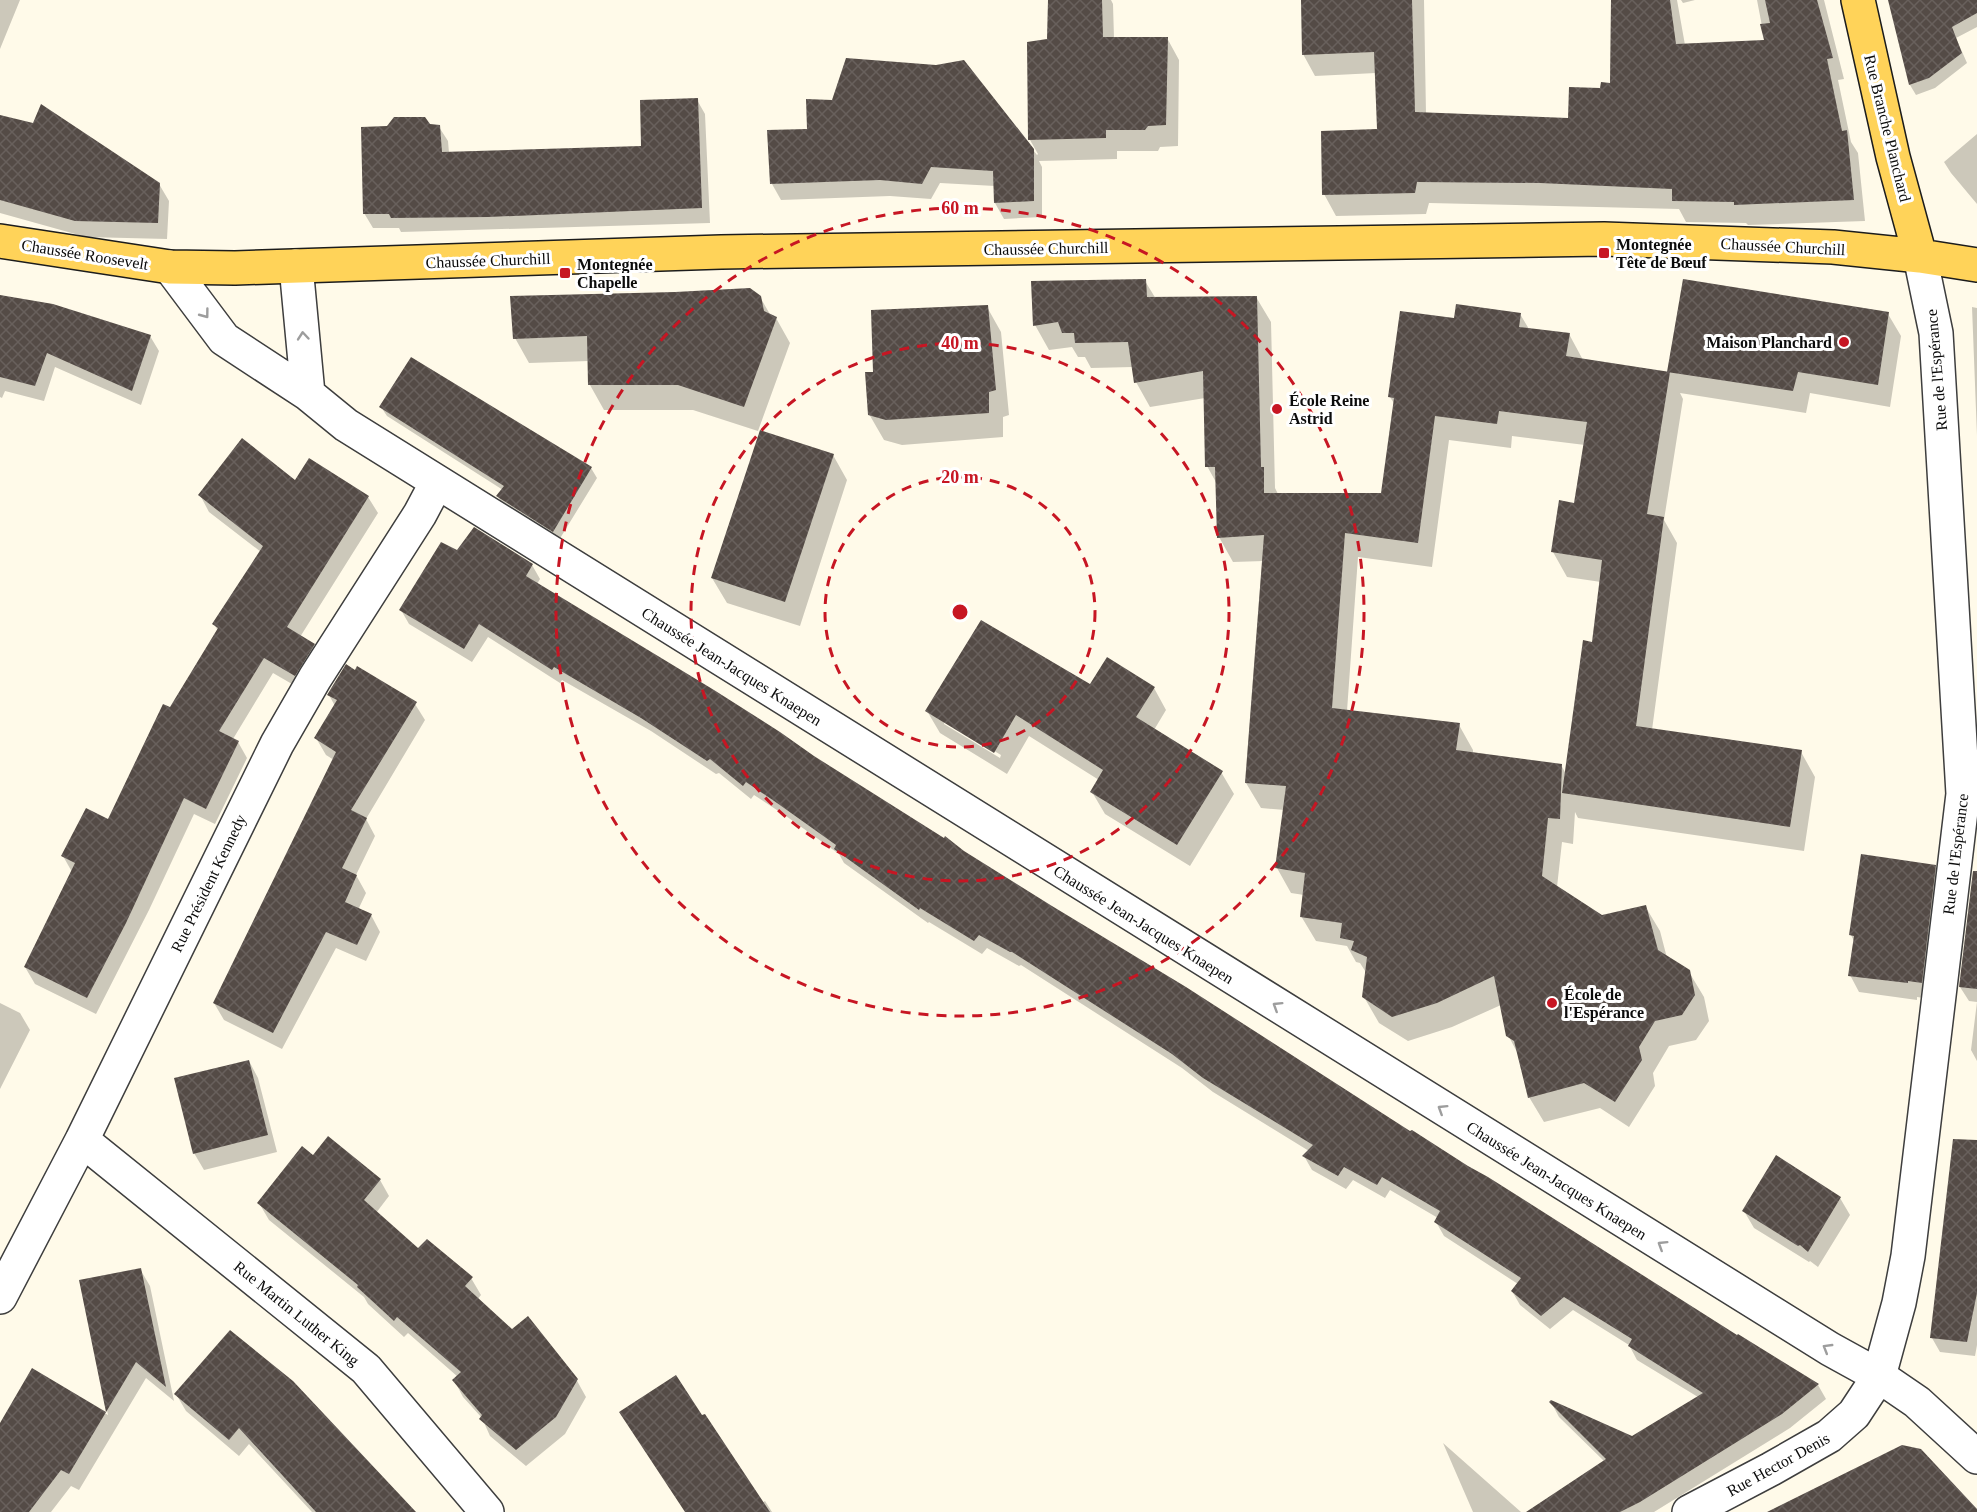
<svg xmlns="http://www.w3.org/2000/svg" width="1977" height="1512" font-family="'Times New Roman',serif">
<defs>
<pattern id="building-cross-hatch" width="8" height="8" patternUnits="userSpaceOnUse" patternTransform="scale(1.5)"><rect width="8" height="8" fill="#544b46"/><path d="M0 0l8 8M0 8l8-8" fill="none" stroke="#68605c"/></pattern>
</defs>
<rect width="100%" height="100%" fill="#fffae9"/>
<path fill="#0003" fill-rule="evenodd" d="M 0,0 L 20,0 L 0,49 Z
M 1049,0 L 1111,0 L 1113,4 L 1114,38 L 1167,38 L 1179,60 L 1178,146 L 1160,147 L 1158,151 L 1117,151 L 1117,159 L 1039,161 L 1042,167 L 1042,217 L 1004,219 L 995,203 L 995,186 L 940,183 L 931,199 L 890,196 L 781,200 L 772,184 L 808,130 L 833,101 L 936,66 L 963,62 L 1037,155 L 1038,154 L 1030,140 L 1048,40 Z
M 1302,0 L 1424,0 L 1426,114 L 1569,119 L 1601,89 L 1611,84 L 1613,0 L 1677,0 L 1685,45 L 1765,42 L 1757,0 L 1824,0 L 1844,79 L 1838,80 L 1851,142 L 1858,153 L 1865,221 L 1748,225 L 1746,223 L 1686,222 L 1679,209 L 1429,203 L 1426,214 L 1336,216 L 1324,194 L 1378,131 L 1376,73 L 1315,76 L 1303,54 Z
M 1681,0 L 1695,0 L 1683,3 Z
M 1891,0 L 1977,0 L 1977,27 L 1956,38 L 1967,63 L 1935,88 L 1916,95 L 1910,85 Z
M 697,100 L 705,114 L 710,223 L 401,232 L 399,228 L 373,228 L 364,213 L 439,127 L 448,141 L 449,153 L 643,148 Z
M 0,116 L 159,184 L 169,201 L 167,239 L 86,237 L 0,213 Z
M 1977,134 L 1977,204 L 1951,173 L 1944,162 Z
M 1145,281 L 1156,299 L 1256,297 L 1271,322 L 1275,488 L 1278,494 L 1383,494 L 1395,405 L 1390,397 L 1455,319 L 1520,314 L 1529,329 L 1569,334 L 1583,360 L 1670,374 L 1668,371 L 1888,314 L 1901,336 L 1890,407 L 1810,393 L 1806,413 L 1680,393 L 1683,399 L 1664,520 L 1677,543 L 1652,730 L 1801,752 L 1815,777 L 1804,851 L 1578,818 L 1575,812 L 1573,844 L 1562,842 L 1557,887 L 1602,916 L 1645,906 L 1660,931 L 1667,958 L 1689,972 L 1704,997 L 1709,1021 L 1696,1040 L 1669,1046 L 1653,1073 L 1655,1086 L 1629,1127 L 1600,1108 L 1544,1122 L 1529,1097 L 1518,1054 L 1508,1035 L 1501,1005 L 1452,1027 L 1408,1041 L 1379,1023 L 1364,997 L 1367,974 L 1360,963 L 1356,962 L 1347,946 L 1316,941 L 1301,916 L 1304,895 L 1291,893 L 1277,868 L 1285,810 L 1261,808 L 1246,783 L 1264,561 L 1233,562 L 1219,537 L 1217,484 L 1207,466 L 1205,398 L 1150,407 L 1136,382 L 1133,367 L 1091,368 L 1085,357 L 1078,357 L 1072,347 L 1049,350 L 1035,325 ZM 1512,436 L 1585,445 L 1576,504 L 1553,552 L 1567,577 L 1601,582 L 1594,644 L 1566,774 L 1561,765 L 1473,754 L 1473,750 L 1459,725 L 1347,711 L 1358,557 L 1432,567 L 1449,440 L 1511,448 Z
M 0,297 L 150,336 L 159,351 L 141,405 L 55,367 L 44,401 L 5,391 L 2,398 L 0,397 Z
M 760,297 L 771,316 L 776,318 L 790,343 L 758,431 L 833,455 L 847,480 L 800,626 L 727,603 L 712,578 L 761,432 L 693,410 L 604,410 L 590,385 L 589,361 L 529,363 L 515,338 Z
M 987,307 L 1001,332 L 1009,415 L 1003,417 L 1003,437 L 902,445 L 884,440 L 869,414 Z
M 1972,307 L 1977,308 L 1977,436 Z
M 381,407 L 591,468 L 597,478 L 559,540 L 503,506 L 498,496 L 503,490 L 387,416 Z
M 296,482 L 368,497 L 378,513 L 300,637 L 313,645 L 323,661 L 304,691 L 273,673 L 233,739 L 238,742 L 247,758 L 215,824 L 194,814 L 149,910 L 96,1014 L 35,984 L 25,967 L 72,872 L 63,856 L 109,821 L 170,709 L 218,631 L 214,624 L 261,552 L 209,512 L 200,495 Z
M 458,552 L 532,565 L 540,579 L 537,584 L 1410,1133 L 1737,1337 L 1738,1336 L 1818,1385 L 1826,1399 L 1790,1428 L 1654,1512 L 1529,1512 L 1605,1462 L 1559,1417 L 1551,1402 L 1632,1437 L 1698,1397 L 1637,1360 L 1629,1345 L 1573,1310 L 1550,1329 L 1520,1305 L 1512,1291 L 1518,1284 L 1444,1236 L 1436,1222 L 1438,1218 L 1390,1190 L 1385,1198 L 1353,1180 L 1346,1189 L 1312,1170 L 1304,1156 L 1309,1151 L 1213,1092 L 1182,1068 L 1021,965 L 1019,966 L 987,948 L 982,954 L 929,922 L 928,923 L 844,863 L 839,854 L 786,816 L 754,795 L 751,799 L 719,773 L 716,774 L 651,731 L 562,680 L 560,683 L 488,637 L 472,662 L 409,624 L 401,610 Z
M 1090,686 L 1154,688 L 1166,710 L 1154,730 L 1221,772 L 1234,794 L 1190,866 L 1105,814 L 1092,792 L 1099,780 L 1029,736 L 1007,774 L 940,733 L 927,711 ZM 944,721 L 1001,755 L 1000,758 L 944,724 Z
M 329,695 L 415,704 L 425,720 L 366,819 L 375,836 L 356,875 L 366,893 L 358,910 L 371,915 L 380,932 L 366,961 L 336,948 L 282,1049 L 224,1020 L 214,1003 L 334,760 L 326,755 L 316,738 L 335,706 Z
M 1935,866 L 1945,883 L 1931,999 L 1917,997 L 1917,1000 L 1859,992 L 1850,975 L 1854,941 L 1851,935 Z
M 1977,873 L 1977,1061 L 1971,1050 L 1977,1002 L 1969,1001 L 1960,987 Z
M 0,1003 L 20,1013 L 30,1030 L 0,1089 Z
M 249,1061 L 258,1078 L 277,1152 L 204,1170 L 194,1153 Z
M 1977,1153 L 1977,1345 L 1975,1356 L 1940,1352 L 1932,1338 Z
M 313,1157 L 380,1180 L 389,1196 L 376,1213 L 418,1250 L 471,1278 L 481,1295 L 477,1300 L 512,1331 L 576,1379 L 586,1397 L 565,1434 L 526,1466 L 490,1436 L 482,1418 L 463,1397 L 454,1380 L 458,1377 L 408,1333 L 404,1337 L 368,1304 L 364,1297 L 269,1220 L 259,1203 Z
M 1840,1198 L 1850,1215 L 1818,1267 L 1810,1261 L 1809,1262 L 1754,1228 L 1744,1211 Z
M 140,1269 L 150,1286 L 174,1401 L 146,1378 L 79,1490 L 71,1486 L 51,1512 L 0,1512 L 0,1426 L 33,1370 L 108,1415 L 81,1282 Z
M 176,1394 L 412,1512 L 312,1512 L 249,1444 L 239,1456 L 186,1411 Z
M 1443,1443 L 1521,1512 L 1473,1512 Z
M 765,1501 L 772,1512 L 685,1512 L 762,1503 Z"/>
<path fill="url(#building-cross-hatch)" d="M 1048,0 L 1102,0 L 1103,37 L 1168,37 L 1166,125 L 1148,126 L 1145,130 L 1106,130 L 1106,138 L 1028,140 L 1027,42 L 1047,39 Z
M 1301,0 L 1412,0 L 1415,112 L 1568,118 L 1569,87 L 1600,88 L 1601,82 L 1610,83 L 1611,0 L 1670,0 L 1676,44 L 1764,40 L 1760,24 L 1770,23 L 1765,0 L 1817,0 L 1833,58 L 1827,59 L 1842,131 L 1847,130 L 1854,200 L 1734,205 L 1734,202 L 1672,201 L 1672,189 L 1540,183 L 1417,182 L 1415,193 L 1322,195 L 1321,131 L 1377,129 L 1374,52 L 1302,55 Z
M 1888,0 L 1977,0 L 1977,13 L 1952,27 L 1962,53 L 1929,78 L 1909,85 Z
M 846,58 L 936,65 L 964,60 L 1034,149 L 1034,201 L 994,203 L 993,171 L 931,167 L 922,184 L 880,180 L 770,184 L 767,130 L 807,129 L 806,99 L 832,100 Z
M 698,98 L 702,208 L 488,217 L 391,218 L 389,214 L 363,214 L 361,127 L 387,126 L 394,117 L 425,117 L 430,124 L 440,125 L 442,152 L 641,146 L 640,100 Z
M 41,104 L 160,183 L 158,223 L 75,221 L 0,200 L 0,115 L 33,123 Z
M 1146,279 L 1147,297 L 1257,296 L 1261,467 L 1264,467 L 1264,493 L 1381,493 L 1394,398 L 1388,397 L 1400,311 L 1454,318 L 1456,304 L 1521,313 L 1519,327 L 1570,333 L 1566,356 L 1670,372 L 1647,514 L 1664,517 L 1636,726 L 1802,750 L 1790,827 L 1562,793 L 1583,640 L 1592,642 L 1602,560 L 1551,552 L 1559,500 L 1574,503 L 1587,422 L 1499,411 L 1497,424 L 1435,416 L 1418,543 L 1345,533 L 1332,708 L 1460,723 L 1456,750 L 1562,764 L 1560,819 L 1548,818 L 1542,876 L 1602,915 L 1646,905 L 1658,950 L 1690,970 L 1695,995 L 1682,1015 L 1655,1021 L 1639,1047 L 1642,1060 L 1615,1102 L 1584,1083 L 1528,1098 L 1514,1041 L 1506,1036 L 1494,976 L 1437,1003 L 1392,1017 L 1362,997 L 1367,957 L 1351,950 L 1354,941 L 1340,938 L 1342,923 L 1300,917 L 1305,873 L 1275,868 L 1286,786 L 1245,783 L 1264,535 L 1217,538 L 1215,467 L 1205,467 L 1203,371 L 1134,383 L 1128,342 L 1075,343 L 1074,333 L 1062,333 L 1058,322 L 1033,326 L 1031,281 Z
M 1683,279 L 1889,312 L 1878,385 L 1798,372 L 1793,391 L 1667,372 Z
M 750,288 L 761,296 L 764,311 L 777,317 L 744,407 L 678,385 L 588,385 L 587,336 L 513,339 L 510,296 L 675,292 Z
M 0,295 L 53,304 L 151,335 L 132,391 L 47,353 L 35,386 L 0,377 Z
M 988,305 L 996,390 L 989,392 L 989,413 L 886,420 L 868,415 L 865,372 L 873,372 L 871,310 Z
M 411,357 L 592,467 L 553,532 L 496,496 L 504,486 L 379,407 Z
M 760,430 L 834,454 L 785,602 L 711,578 Z
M 242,438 L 295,480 L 309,458 L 369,496 L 287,627 L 315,644 L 295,676 L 264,658 L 219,731 L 239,741 L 206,809 L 184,798 L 126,923 L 87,998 L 24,967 L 75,863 L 61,856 L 86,808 L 108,819 L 163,704 L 170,707 L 218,628 L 212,624 L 263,546 L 198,495 Z
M 474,527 L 533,564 L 526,576 L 714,690 L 780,732 L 814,756 L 944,838 L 945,836 L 964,851 L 1052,906 L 1186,987 L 1410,1131 L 1412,1130 L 1468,1166 L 1488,1177 L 1737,1335 L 1738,1334 L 1819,1384 L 1782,1414 L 1640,1502 L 1620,1512 L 1526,1512 L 1606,1459 L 1549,1402 L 1551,1400 L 1632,1436 L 1703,1393 L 1628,1346 L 1632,1339 L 1564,1297 L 1541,1316 L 1511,1291 L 1521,1278 L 1434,1222 L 1440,1211 L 1382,1177 L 1377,1185 L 1344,1167 L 1338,1176 L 1302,1156 L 1313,1145 L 1203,1078 L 1172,1054 L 1012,952 L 1010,952 L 979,935 L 974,941 L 920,908 L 919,910 L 834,849 L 836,845 L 777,803 L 746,782 L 743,786 L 710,759 L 707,761 L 641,718 L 554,667 L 552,670 L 479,624 L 464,649 L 399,610 L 441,542 L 457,550 Z
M 981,620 L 1090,684 L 1107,657 L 1155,687 L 1136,717 L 1223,771 L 1177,845 L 1090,792 L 1103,770 L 1016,715 L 994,753 L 925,711 Z
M 346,664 L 355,670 L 357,666 L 417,702 L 351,810 L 367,818 L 342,868 L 357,875 L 345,902 L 372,914 L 357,945 L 326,932 L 273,1033 L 213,1003 L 336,752 L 314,738 L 337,700 L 327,695 Z
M 1861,854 L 1936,865 L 1922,983 L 1908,981 L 1908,983 L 1848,976 L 1854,936 L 1849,935 Z
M 1973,871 L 1977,871 L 1977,989 L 1959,987 Z
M 249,1060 L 268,1135 L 193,1154 L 174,1078 Z
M 328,1136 L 381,1179 L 364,1200 L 418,1248 L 427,1239 L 473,1277 L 465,1286 L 512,1329 L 528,1316 L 578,1379 L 556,1417 L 516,1450 L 479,1419 L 482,1415 L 452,1380 L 461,1372 L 397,1317 L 394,1321 L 357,1287 L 358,1285 L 257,1203 L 302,1146 L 313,1155 Z
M 1953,1139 L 1977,1140 L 1977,1293 L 1967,1342 L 1930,1338 Z
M 1776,1155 L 1841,1197 L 1808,1252 L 1800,1245 L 1798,1246 L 1742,1211 Z
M 141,1268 L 166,1387 L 136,1362 L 69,1474 L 61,1470 L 29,1512 L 0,1512 L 0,1423 L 32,1368 L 106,1412 L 79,1280 Z
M 230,1330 L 293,1381 L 416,1512 L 316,1512 L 239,1428 L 229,1440 L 174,1394 Z
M 676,1375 L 702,1415 L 705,1414 L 770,1512 L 685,1512 L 619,1412 Z
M 1902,1445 L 1921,1449 L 1977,1509 L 1977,1512 L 1767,1512 Z"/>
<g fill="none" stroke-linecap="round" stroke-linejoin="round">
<defs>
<path id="minor" d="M 296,266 L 308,394
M 170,267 L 224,339 L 308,394 L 346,425 L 1830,1349 L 1879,1376 L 1917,1402 L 1977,1457
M 82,1140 L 366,1369 L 487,1512
M 0,1297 L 82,1140 L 277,744 L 315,678 L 420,514 L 437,482
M 1689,1512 L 1771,1469 L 1829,1436 L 1854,1414 L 1879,1376 L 1899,1303 L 1908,1256 L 1963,794 L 1936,333 L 1920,256"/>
<path id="major" d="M 1858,0 L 1893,157 L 1920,256
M 0,241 L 170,267 L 235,268 L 721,252 L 1604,239 L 1833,247 L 1920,256 L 1977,265"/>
</defs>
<use href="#minor" stroke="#3e3e3e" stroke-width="36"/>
<use href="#major" stroke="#1c1c1c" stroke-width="36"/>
<use href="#minor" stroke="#fff" stroke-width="33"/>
<use href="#major" stroke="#ffd359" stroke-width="33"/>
</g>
<defs><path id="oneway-chevron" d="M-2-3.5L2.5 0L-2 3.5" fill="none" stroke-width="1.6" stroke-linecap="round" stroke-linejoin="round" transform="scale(1.5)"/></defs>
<g stroke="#9d9d9d">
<use href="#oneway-chevron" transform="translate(205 314) rotate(53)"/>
<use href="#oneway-chevron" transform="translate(303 336) rotate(-95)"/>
<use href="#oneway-chevron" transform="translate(1277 1006) rotate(-148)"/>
<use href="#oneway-chevron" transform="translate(1442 1109) rotate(-148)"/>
<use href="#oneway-chevron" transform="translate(1662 1245) rotate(-148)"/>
<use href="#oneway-chevron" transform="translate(1827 1348) rotate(-149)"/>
</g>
<g fill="none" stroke="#c71623" stroke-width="3" stroke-dasharray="10 8">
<circle cx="960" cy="612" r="135"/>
<circle cx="960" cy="612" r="269"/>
<circle cx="960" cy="612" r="404"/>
</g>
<g fill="#c71623" stroke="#fff" stroke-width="2">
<rect x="1598" y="247" width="12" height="12" rx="3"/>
<rect x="559" y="267" width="12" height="12" rx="3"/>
<circle cx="1844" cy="342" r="6"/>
<circle cx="1277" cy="409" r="6"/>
<circle cx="1552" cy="1003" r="6"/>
</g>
<g text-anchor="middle" stroke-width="6" stroke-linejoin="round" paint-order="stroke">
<g font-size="16" fill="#0b0b0b" stroke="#fff">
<text transform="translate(1888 128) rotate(76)" y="6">Rue Branche Planchard</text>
<text transform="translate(1783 246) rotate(3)" y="6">Chaussée Churchill</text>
<text transform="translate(1046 248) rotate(-1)" y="6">Chaussée Churchill</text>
<text transform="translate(85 254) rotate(9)" y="6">Chaussée Roosevelt</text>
<text transform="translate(488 260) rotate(-2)" y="6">Chaussée Churchill</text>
<text transform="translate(1936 370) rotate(-95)" y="6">Rue de l'Espérance</text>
<text transform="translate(732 666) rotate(32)" y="6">Chaussée Jean-Jacques Knaepen</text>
<text transform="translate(1955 854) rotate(-83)" y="6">Rue de l'Espérance</text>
<text transform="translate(208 883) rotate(-64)" y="6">Rue Président Kennedy</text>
<text transform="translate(1144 924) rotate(32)" y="6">Chaussée Jean-Jacques Knaepen</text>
<text transform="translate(1557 1180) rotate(32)" y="6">Chaussée Jean-Jacques Knaepen</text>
<text transform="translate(297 1313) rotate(39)" y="6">Rue Martin Luther King</text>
<text transform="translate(1778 1464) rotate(-29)" y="6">Rue Hector Denis</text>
</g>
<g font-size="16" font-weight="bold" fill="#0b0b0b" stroke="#fff" text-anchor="start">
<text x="1616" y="250">Montegnée<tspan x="1616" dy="18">Tête de Bœuf</tspan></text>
<text x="577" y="270">Montegnée<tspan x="577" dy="18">Chapelle</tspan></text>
<text x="1832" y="348" text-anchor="end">Maison Planchard</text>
<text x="1289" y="406">École Reine<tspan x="1289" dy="18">Astrid</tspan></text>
<text x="1564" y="1000">École de<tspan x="1564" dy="18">l'Espérance</tspan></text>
</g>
</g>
<circle cx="960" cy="612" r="9" fill="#c71623" stroke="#fff" stroke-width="3"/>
<g font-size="18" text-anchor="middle" font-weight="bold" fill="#c71623" stroke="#fff" stroke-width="6" stroke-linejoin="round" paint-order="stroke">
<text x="960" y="214">60 m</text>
<text x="960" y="349">40 m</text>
<text x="960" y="483">20 m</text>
</g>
</svg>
